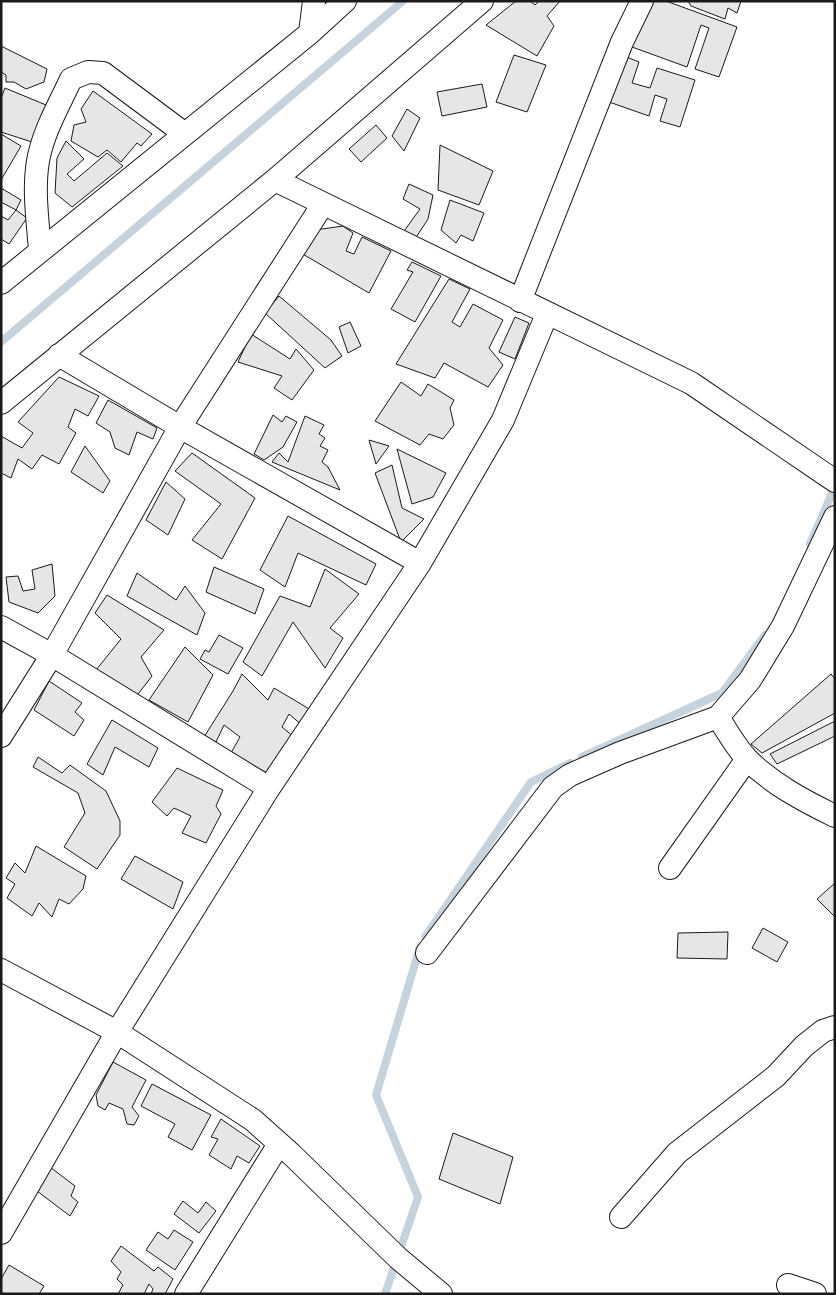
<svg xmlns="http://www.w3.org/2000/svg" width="836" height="1295" font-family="Figtree,sans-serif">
<rect width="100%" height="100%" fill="#fff"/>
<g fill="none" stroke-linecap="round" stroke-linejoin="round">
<path stroke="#c6d2dc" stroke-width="8" d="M 1,342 L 403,1
M 810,544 L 835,486
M 582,757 L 722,693 L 765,635
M 425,937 L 531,782 L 570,763
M 385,1294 L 418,1197 L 376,1095 L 420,947"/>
</g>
<path fill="#e6e6e6" stroke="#1a1a1a" d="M 516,1 L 530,1 L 535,5 L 539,1 L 560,1 L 547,16 L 554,26 L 537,56 L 486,25 Z
M 648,1 L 666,1 L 737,27 L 719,77 L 695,69 L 709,28 L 701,25 L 687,67 L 632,47 Z
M 688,1 L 741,1 L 737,13 L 728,8 L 725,19 L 691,6 Z
M 1,46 L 47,69 L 44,82 L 26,89 L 14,82 L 6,82 L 6,75 L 1,72 Z
M 514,55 L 546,65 L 527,112 L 496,102 Z
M 624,56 L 639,62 L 632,83 L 650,88 L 657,68 L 695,80 L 680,127 L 660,121 L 667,99 L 655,95 L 649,116 L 609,102 Z
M 482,84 L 487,107 L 442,116 L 437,92 Z
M 5,88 L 46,105 L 32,142 L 1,132 L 1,98 Z
M 93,91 L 152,134 L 141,146 L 137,143 L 121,162 L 107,150 L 98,157 L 71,141 L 74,125 L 86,122 L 81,109 Z
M 407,109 L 420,118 L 404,151 L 392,136 Z
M 376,125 L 387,138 L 361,162 L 349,149 Z
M 1,134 L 21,146 L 1,180 Z
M 66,141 L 84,159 L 67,174 L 74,181 L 107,153 L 123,166 L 72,207 L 55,193 L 57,158 Z
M 440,145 L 493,171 L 479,205 L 438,190 Z
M 409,184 L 433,195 L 428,219 L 415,239 L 402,234 L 420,209 L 403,199 Z
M 1,188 L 21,200 L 16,210 L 1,202 Z
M 450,200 L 484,213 L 473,241 L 461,235 L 456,243 L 441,230 Z
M 16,210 L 27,218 L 9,244 L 1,239 L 1,216 L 8,220 Z
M 343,226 L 353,233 L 346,251 L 354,254 L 362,237 L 391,251 L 369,293 L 301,253 L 315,230 Z
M 412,262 L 441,276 L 415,322 L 391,309 L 413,272 L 407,270 Z
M 449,279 L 470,289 L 452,322 L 460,327 L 473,304 L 503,320 L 489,348 L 503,365 L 488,387 L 444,363 L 435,378 L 396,364 Z
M 279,296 L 331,340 L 342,356 L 325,368 L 265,313 Z
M 515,317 L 529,323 L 515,359 L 499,352 Z
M 350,322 L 361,346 L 348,353 L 339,327 Z
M 251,334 L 290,359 L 296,349 L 314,370 L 292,400 L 274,388 L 282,376 L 238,362 Z
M 59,377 L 99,396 L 88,416 L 75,409 L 68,427 L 76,433 L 59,464 L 42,455 L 32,469 L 18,459 L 11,478 L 1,473 L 1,436 L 22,448 L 33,433 L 18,422 Z
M 401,382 L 421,396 L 428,384 L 454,400 L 450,408 L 454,425 L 443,439 L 429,434 L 420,445 L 375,421 Z
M 108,400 L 157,428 L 153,439 L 137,432 L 129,455 L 115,448 L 110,432 L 96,423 Z
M 273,415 L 282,422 L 286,416 L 297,422 L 283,447 L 264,460 L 254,454 Z
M 305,416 L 324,425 L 319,434 L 325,438 L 320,446 L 328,450 L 322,462 L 328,467 L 340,490 L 272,462 L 279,453 L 288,462 Z
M 369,440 L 389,446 L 376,464 Z
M 85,446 L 110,481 L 103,493 L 71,472 Z
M 397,449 L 446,473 L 433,497 L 412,504 Z
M 192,453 L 255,498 L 222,559 L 192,540 L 221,504 L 175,471 Z
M 392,465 L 402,508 L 424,519 L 401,542 L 375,473 Z
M 166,482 L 185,499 L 168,535 L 146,520 Z
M 288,516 L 376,564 L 366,585 L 298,553 L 285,587 L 260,570 Z
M 52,564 L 55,596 L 38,613 L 9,602 L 6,577 L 18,576 L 23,591 L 35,589 L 32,570 Z
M 214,567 L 264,589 L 255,614 L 206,592 Z
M 325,569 L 359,594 L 330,628 L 343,638 L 325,668 L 293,622 L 262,676 L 243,662 L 280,596 L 310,607 Z
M 137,573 L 176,600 L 185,586 L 205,613 L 197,635 L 127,596 Z
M 107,595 L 164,630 L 141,657 L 152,676 L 135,698 L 96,670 L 121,639 L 95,613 Z
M 219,635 L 243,648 L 228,674 L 200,659 L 205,650 L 209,652 Z
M 185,647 L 213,675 L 188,722 L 149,700 Z
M 242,674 L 268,700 L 274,688 L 311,710 L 303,726 L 289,714 L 282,727 L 295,738 L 272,776 L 231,753 L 240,737 L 224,725 L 216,742 L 204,737 L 233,691 Z
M 831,674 L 835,679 L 835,713 L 762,753 L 751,744 Z
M 49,681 L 82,703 L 75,712 L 84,720 L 74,736 L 34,710 Z
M 112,720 L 158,748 L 149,767 L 115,747 L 103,775 L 87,764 Z
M 835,721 L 835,736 L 777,764 L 770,754 Z
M 38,757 L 62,773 L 70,765 L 106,791 L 120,821 L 120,835 L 97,869 L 64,847 L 85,813 L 78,793 L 33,767 Z
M 177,768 L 223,790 L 216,806 L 221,814 L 206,843 L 182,833 L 191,816 L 174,808 L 167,816 L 152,802 Z
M 36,846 L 86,876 L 83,889 L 69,904 L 59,899 L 52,917 L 39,903 L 32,916 L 7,898 L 15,884 L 6,878 L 15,863 L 25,873 Z
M 135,856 L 183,882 L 173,909 L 121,879 Z
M 835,883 L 835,917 L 817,899 Z
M 763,928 L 788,942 L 777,962 L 752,948 Z
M 728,932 L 727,959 L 677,958 L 678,933 Z
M 113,1062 L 146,1080 L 132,1107 L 139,1116 L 134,1125 L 127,1124 L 123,1109 L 109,1103 L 105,1110 L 98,1106 L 96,1095 Z
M 152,1084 L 211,1115 L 192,1150 L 168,1137 L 175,1124 L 141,1106 Z
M 221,1119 L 260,1146 L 249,1163 L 237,1156 L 231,1169 L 209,1155 L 218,1139 L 211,1137 Z
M 453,1133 L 513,1157 L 500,1204 L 439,1179 Z
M 50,1167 L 75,1186 L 71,1196 L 78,1202 L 70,1216 L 37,1191 Z
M 183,1201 L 198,1213 L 206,1202 L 216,1211 L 199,1233 L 174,1214 Z
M 174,1230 L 193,1242 L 175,1270 L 146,1250 L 158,1232 L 168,1239 Z
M 121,1246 L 154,1271 L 158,1267 L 173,1279 L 165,1294 L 151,1294 L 153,1289 L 149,1284 L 144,1294 L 118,1294 L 123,1285 L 117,1279 L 121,1272 L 111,1261 Z
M 9,1265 L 44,1286 L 39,1294 L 1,1294 L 1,1279 Z"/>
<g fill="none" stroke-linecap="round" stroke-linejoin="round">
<defs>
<path id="street" d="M 310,33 L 314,1
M 275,180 L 691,383 L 835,481
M 40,251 C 38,222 33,191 38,161 C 43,132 59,105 71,79 L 88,72 L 103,73 L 185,134
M 1,283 L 310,33 L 345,1
M 520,301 L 622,42 L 642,1
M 59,355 L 180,427 L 420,563
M 1,403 L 275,180 L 482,1
M 1,627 L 52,655 L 269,788
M 718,717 C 727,731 735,746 747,759 C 772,784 804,801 835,816
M 1,736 L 52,655 L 180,427 L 323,204
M 670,868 L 747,759
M 427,953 L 553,787 L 570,775 L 620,753 L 718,717 L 750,680 L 783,626 L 835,517
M 1,970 L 117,1032 L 253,1120 L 291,1154 L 398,1258 L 441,1294
M 621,1217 L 677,1153 L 776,1076 L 804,1046 L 823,1031 L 835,1027
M 1,1233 L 117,1032 L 269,788 L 420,563 L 503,420 L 547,314
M 788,1285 L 815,1294
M 186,1294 L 279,1144"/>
</defs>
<use href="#street" stroke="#1a1a1a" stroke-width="24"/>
<use href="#street" stroke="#fff" stroke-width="22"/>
</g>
<rect width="836" height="1295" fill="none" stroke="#1a1a1a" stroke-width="5"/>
</svg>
